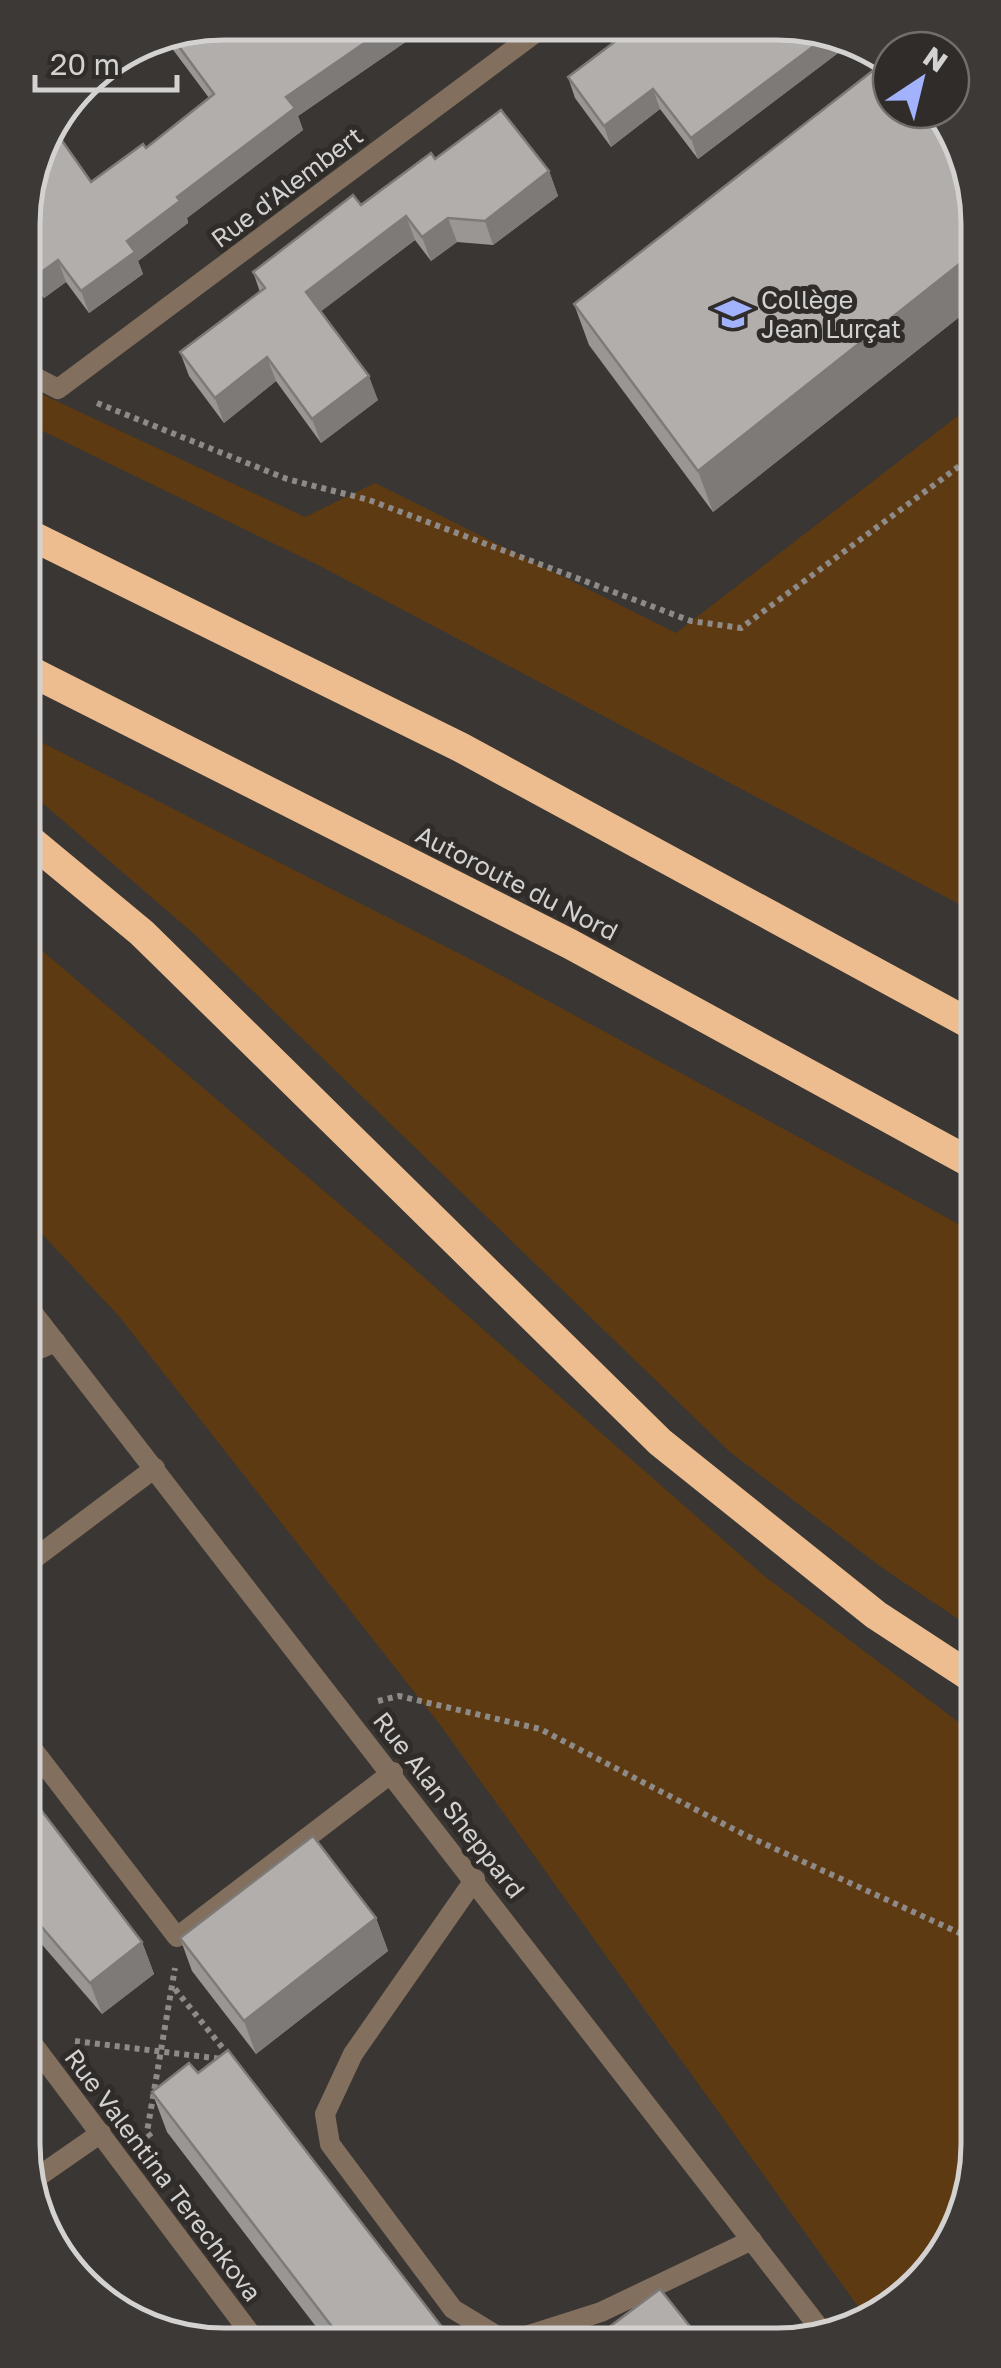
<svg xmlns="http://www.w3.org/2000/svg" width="1001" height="2368" font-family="'Golos Text',sans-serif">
<rect width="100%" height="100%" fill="#393633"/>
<path fill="#5e3a12" d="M 24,386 L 305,517 L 375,483 L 676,633 L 972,405 L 974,912 L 320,566 L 24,422 Z
M 25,734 L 480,964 L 975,1233 L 976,1631 L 881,1567 L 730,1452 L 193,933 L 25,788 Z
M 25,936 L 378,1237 L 763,1575 L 977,1736 L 978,2158 L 929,2276 L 865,2316 L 441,1726 L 118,1315 L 26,1217 Z"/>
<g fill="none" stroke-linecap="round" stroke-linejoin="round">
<path stroke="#8d8a88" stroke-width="6" stroke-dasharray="5 5" stroke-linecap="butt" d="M 97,403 L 287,479 L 369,500 L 691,621 L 741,628 L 973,456
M 378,1701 L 399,1696 L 540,1729 L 745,1835 L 977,1941
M 175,1989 L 230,2057
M 75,2041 L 222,2059
M 151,2137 L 147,2132 L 175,1968"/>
<path stroke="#836f5d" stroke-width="20" d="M 27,1354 L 56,1342
M 27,1564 L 155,1468
M 28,1743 L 177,1937 L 393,1772
M 475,1879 L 353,2054 L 325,2114 L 330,2144 L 453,2309 L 504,2340
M 513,2340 L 601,2312 L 752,2240"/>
<path stroke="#836f5d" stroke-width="20" d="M 23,371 L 58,389 L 546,25
M 26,1304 L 828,2339
M 29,2039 L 256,2341
M 29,2183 L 101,2133"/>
<path stroke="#edbd8f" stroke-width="30" d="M 24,532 L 460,747 L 974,1026
M 24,668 L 570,944 L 975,1165
M 25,836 L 142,933 L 660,1442 L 876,1615 L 977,1681"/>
</g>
<path fill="#999693" d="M 224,22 L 407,41 L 298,116 L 303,130 L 187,218 L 188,223 L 138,261 L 143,274 L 89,313 L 66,282 L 44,298 L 32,281 L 23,287 L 23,210 L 91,182 L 146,148 L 209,98 L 165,39 L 86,99 L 79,89 L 91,73 L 148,38 Z
M 817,26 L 850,44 L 698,159 L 660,109 L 611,147 L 575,98 L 568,77 Z
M 435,159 L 549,171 L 558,196 L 493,245 L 457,242 L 431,261 L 415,240 L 321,311 L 378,400 L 321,443 L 276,381 L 224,423 L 189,376 L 180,352 L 260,292 L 253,272 Z
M 972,173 L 972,307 L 713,512 L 589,345 L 574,304 Z
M 28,1793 L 142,1942 L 154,1974 L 102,2014 L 38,1940 L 28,1919 Z
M 376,1918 L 388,1951 L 256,2054 L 192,1971 L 180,1938 Z
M 152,2092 L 452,2340 L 327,2341 L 167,2132 Z"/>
<path fill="#7d7a78" d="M 392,24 L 401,24 L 407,41 L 298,116 L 303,130 L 187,218 L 188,223 L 138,261 L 143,274 L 89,313 L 81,291 L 127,241 L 286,97 Z
M 163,34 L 165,39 L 86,99 L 81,86 L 91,73 L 148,38 Z
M 830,34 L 850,44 L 698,159 L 691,138 Z
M 653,89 L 660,109 L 611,147 L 604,126 Z
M 549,171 L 558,196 L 493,245 L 485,221 Z
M 406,216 L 415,240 L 315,316 L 306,292 Z
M 448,218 L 457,242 L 431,261 L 422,237 Z
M 972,254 L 972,307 L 713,512 L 698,471 Z
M 23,259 L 32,281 L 23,287 Z
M 58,260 L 66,282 L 44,298 L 36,276 Z
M 267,357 L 276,381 L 224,423 L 215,398 Z
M 369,376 L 378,400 L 321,443 L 312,419 Z
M 30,1466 L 42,1499 L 27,1510 L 27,1468 Z
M 376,1918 L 388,1951 L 256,2054 L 244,2021 Z
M 142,1942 L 154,1974 L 102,2014 L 90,1983 Z"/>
<path fill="#b2aeab" stroke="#7d7a78" stroke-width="2.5" d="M 224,22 L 392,24 L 286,97 L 295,108 L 177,197 L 180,201 L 127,241 L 135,252 L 81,291 L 58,260 L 36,276 L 23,259 L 23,210 L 41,143 L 56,132 L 91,182 L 143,144 L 146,148 L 214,94 L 169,33 Z
M 637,25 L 817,26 L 830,34 L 691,138 L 653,89 L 604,126 L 568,77 Z
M 884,62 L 891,66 L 891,110 L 936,110 L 972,173 L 972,254 L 698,471 L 574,304 Z
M 501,110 L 549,171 L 485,221 L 448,218 L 422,237 L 406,216 L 306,292 L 369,376 L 312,419 L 267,357 L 215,398 L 180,352 L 265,288 L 253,272 L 353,195 L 361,205 L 431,153 L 435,159 Z
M 28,1793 L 142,1942 L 90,1983 L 28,1911 L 28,1907 L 30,1905 L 28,1902 Z
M 313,1836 L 376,1918 L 244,2021 L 180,1938 Z
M 228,2050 L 452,2340 L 343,2341 L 152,2092 L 189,2063 L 198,2073 Z
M 660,2289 L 700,2339 L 592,2340 Z"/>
<defs>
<symbol id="school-bare" viewBox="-9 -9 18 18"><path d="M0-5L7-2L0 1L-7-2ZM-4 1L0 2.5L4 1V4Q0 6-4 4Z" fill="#a2b2fd" stroke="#2f2c29" stroke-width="2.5" paint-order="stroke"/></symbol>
</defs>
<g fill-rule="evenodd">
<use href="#school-bare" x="708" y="289" width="50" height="50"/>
</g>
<g text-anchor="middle" stroke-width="10" stroke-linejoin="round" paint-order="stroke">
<g font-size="25" fill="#d4d2d1" stroke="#2f2c29">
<text transform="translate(287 187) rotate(-37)" y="9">Rue d'Alembert</text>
<text transform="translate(517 883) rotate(27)" y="9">Autoroute du Nord</text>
<text transform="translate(449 1805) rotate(52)" y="9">Rue Alan Sheppard</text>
<text transform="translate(163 2175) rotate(53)" y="9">Rue Valentina Terechkova</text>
</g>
<g font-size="25" fill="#d4d2d1" stroke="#2f2c29" text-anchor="start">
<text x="761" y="309">Collège<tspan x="761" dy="29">Jean Lurçat</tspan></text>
</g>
</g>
<path d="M0 0H1001V2368H0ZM224 40H777A184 184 0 0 1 961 224V2144A184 184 0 0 1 777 2328H224A184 184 0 0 1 40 2144V224A184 184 0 0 1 224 40Z" fill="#3c3936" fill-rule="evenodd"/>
<path fill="none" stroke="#d4d2d1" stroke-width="5" d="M224 40H777A184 184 0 0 1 961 224V2144A184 184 0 0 1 777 2328H224A184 184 0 0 1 40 2144V224A184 184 0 0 1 224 40Z"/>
<g transform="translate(921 80) rotate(35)"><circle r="48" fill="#2f2c29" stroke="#716e6c" stroke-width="2.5"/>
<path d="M0-8L18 38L0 25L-18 38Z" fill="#a2b2fd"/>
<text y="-15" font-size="28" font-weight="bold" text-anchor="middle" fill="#d4d2d1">N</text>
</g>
<path d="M35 75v15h142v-15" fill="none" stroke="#d4d2d1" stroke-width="5"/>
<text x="50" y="75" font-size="30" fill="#d4d2d1" stroke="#2f2c29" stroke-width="8" paint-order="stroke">20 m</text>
</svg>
